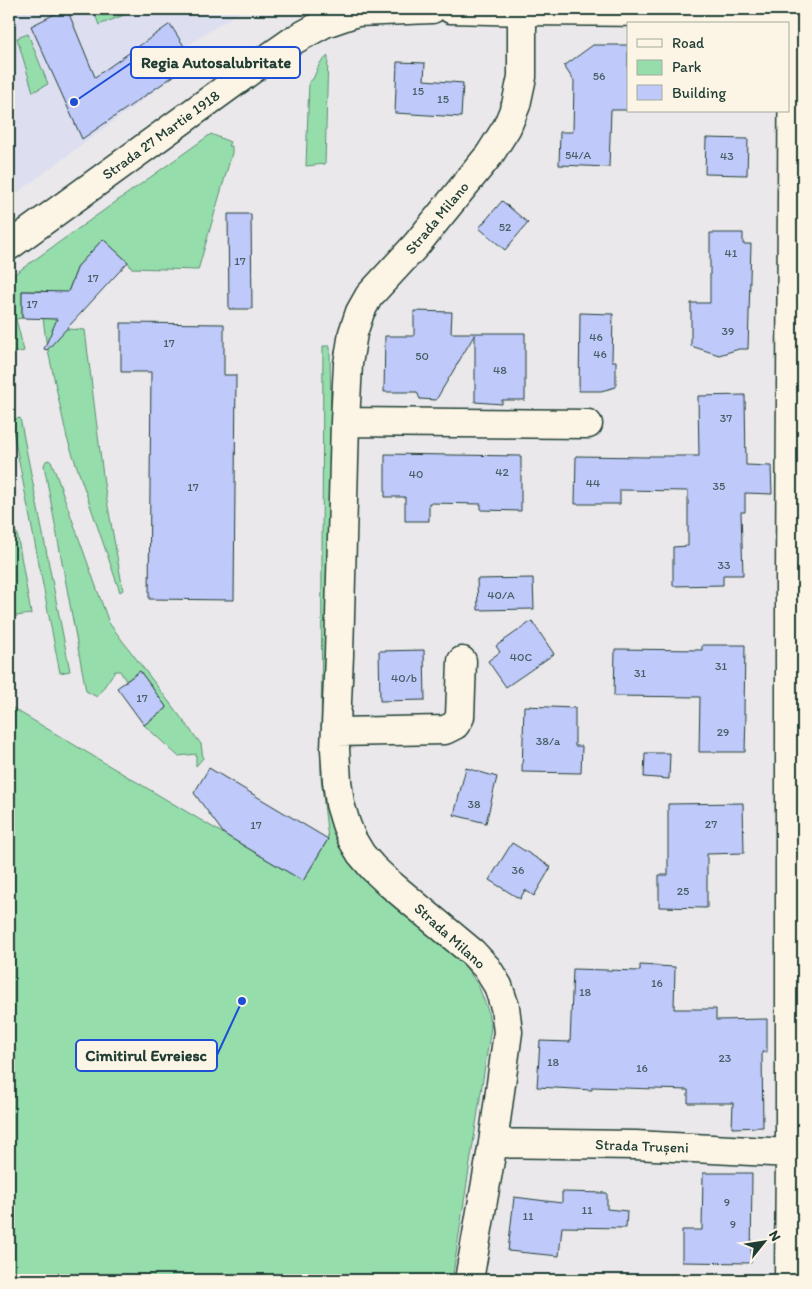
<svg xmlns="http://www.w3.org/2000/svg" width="812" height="1289" font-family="Itim,sans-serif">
<rect width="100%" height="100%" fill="#eae8eb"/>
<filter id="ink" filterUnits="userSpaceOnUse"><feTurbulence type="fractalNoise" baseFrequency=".02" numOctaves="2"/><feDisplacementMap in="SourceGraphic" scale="10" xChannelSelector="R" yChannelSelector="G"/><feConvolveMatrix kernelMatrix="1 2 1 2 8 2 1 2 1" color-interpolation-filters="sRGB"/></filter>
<g filter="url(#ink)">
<path fill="#dddff0" d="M 9,9 L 244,9 L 185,47 L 194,62 L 9,199 Z"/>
<path fill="#96ddac" stroke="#5a8d70" d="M 93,9 L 139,9 L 99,25 Z
M 28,34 L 48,84 L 33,92 L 17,38 Z
M 328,56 L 325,164 L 306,166 L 309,82 L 313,79 L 320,63 Z
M 211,134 L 230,142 L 228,146 L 232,146 L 232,153 L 198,270 L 131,268 L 128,262 L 103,239 L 78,266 L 69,289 L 67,329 L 85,330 L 104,484 L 123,590 L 120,592 L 67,438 L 46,341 L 43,318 L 43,291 L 22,291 L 22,318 L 16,319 L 24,351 L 9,354 L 9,278 Z
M 323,346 L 330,346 L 332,527 L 333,816 L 461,960 L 478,985 L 487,1008 L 491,1027 L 452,1280 L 9,1280 L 9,706 L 303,881 L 328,839 L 321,777 Z
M 20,418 L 70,671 L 60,673 L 11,420 Z
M 49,460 L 52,463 L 109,623 L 201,744 L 203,758 L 196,766 L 196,754 L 178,756 L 144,725 L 167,708 L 140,671 L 126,681 L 120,671 L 115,671 L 97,697 L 86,691 L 44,465 L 46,461 Z
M 17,533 L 31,614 L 9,617 L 9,534 Z"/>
<path fill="#bfc9fa" stroke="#1f3d34" d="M 65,9 L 67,9 L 95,77 L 170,24 L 194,62 L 82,139 L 31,26 Z
M 593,45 L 628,45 L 628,110 L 611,110 L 609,167 L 559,165 L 560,132 L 573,132 L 574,81 L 564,66 Z
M 397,62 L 425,63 L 424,80 L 463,83 L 461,117 L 395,113 Z
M 706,138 L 748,139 L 747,175 L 705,174 Z
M 502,201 L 528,223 L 505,250 L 479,228 Z
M 228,214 L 251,214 L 252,309 L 229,309 Z
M 710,233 L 743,233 L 743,244 L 751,244 L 748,349 L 739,349 L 719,355 L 691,346 L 691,303 L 710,303 Z
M 103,239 L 128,262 L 47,350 L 44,349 L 57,319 L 22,318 L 22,291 L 68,292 L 78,266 Z
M 414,311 L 452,312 L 451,333 L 525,333 L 525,400 L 502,400 L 502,404 L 475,402 L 475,334 L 436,400 L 420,399 L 417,392 L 384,392 L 385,336 L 414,336 Z
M 580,313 L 613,314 L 612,361 L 616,361 L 616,387 L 601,391 L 579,391 Z
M 121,323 L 224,324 L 224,375 L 236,375 L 234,600 L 149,599 L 151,372 L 121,372 Z
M 745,395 L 746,465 L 771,466 L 772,494 L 745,493 L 745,512 L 741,512 L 743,575 L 723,575 L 723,585 L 673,586 L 673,547 L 688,546 L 688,491 L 620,490 L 620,504 L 575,504 L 576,456 L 649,457 L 649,456 L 699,456 L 698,396 Z
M 385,454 L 521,456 L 521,511 L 481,510 L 481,504 L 429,503 L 429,521 L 405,521 L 405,497 L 385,497 Z
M 533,578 L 534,609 L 478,610 L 477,579 Z
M 532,621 L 554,654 L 506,687 L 488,661 L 500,652 L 496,646 Z
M 702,645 L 745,645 L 744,714 L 746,714 L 745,752 L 699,752 L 700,697 L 614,696 L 615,649 L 702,650 Z
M 424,650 L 425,700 L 380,701 L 379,651 Z
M 140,671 L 167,708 L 144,725 L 117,688 Z
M 524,706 L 575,708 L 575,746 L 582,746 L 581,773 L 522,772 Z
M 645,753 L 670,753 L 669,779 L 644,777 Z
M 209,768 L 328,839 L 303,881 L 224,834 L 194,793 Z
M 466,768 L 497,777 L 486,823 L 454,815 Z
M 743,803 L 744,853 L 707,854 L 707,908 L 659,907 L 659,875 L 668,875 L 668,804 Z
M 512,843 L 551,867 L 534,896 L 525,890 L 520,899 L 489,880 Z
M 640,965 L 675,967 L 674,1009 L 716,1009 L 716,1020 L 767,1019 L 767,1052 L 762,1052 L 763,1127 L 732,1128 L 733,1103 L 688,1103 L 688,1090 L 592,1087 L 592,1090 L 537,1087 L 540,1041 L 570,1042 L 573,969 L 640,971 Z
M 703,1173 L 752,1173 L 751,1263 L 682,1262 L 682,1230 L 702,1230 Z
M 562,1192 L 607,1193 L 607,1209 L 627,1211 L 626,1228 L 562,1227 L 559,1256 L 508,1251 L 514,1197 L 562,1203 Z"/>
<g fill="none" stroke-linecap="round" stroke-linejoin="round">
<defs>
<path id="minor" d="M 345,422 L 588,424
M 336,732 L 445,730 L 455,725 L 460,717 L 462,661
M 493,1143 L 635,1145 L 790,1153
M 469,1280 L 493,1143 L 508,1032 L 505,1007 L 498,986 L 487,968 L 473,953 L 389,883 L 373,868 L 361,854 L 352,839 L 346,824 L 340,804 L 337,781 L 335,749 L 339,655 L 345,422 L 348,364 L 353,333 L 360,312 L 369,296 L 416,245 L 490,154 L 507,127 L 516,105 L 522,77 L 522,11
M 789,1280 L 790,1153 L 790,580 L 793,9"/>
<path id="major" d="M 451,9 L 522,11 L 803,13
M 9,246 L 261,63 L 294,40 L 325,23 L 357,12 L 432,9"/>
</defs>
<use href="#minor" stroke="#1f3d34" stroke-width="31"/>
<use href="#major" stroke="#1f3d34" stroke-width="31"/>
<use href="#minor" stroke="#fcf5e5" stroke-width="28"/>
<use href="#major" stroke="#fcf5e5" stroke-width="28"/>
</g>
</g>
<g text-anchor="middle" stroke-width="4" stroke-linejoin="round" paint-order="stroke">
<g font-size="12" fill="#476066">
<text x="599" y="80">56</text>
<text x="418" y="95">15</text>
<text x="443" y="103">15</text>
<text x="578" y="159">54/A</text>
<text x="727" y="160">43</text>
<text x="505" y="231">52</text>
<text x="731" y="257">41</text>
<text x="240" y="265">17</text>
<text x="93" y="282">17</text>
<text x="32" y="308">17</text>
<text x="728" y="335">39</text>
<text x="596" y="341">46</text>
<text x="169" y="347">17</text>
<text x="600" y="358">46</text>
<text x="422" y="360">50</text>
<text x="500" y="374">48</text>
<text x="726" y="422">37</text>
<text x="502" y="476">42</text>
<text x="416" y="478">40</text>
<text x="593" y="487">44</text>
<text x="719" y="490">35</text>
<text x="193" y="491">17</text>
<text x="724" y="569">33</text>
<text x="501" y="599">40/A</text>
<text x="521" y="661">40C</text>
<text x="721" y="670">31</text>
<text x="640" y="677">31</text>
<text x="404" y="682">40/b</text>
<text x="142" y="702">17</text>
<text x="723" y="736">29</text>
<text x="548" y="745">38/a</text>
<text x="474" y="808">38</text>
<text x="711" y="828">27</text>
<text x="256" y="829">17</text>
<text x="518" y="874">36</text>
<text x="683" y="895">25</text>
<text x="657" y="987">16</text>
<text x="585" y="996">18</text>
<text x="725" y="1062">23</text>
<text x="553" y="1066">18</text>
<text x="642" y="1072">16</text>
<text x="727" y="1206">9</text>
<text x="587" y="1214">11</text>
<text x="528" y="1220">11</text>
<text x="733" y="1228">9</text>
</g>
<g font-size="15" fill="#1f3d34" stroke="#fcf5e5">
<text transform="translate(161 135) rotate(-36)" y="5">Strada 27 Martie 1918</text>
<text transform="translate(437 218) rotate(-50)" y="5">Strada Milano</text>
<text transform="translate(450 936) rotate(42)" y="5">Strada Milano</text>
<text transform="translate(642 1146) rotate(2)" y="5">Strada Trușeni</text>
</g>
</g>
<path fill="none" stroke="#1d4ed8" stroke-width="2" d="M74 102L131 63M242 1001L217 1055"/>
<g fill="#1d4ed8" stroke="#fcf5e5" stroke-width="2">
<circle cx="74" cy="102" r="5"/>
<circle cx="242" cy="1001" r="5"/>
</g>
<g fill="#fcf5e5" stroke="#1d4ed8" stroke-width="2">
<rect x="131" y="47" width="169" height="31" rx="5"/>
<rect x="76" y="1040" width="141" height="31" rx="5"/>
</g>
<g font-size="16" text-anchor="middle" font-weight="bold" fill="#1f3d34">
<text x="216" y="68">Regia Autosalubritate</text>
<text x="146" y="1061">Cimitirul Evreiesc</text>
</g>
<rect width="812" height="1289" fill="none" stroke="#fcf5e5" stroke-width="30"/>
<rect x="15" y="15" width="782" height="1259" fill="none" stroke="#1f3d34" stroke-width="2" filter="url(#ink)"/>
<rect x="627" y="22" width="162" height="90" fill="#fcf5e5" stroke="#a4ab9e"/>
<rect x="637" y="39" width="25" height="8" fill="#fcf5e5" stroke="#a4ab9e"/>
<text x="672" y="48" font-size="15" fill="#1f3d34">Road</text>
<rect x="637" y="60" width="25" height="15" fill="#96ddac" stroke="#a4ab9e"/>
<text x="672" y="72" font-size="15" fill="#1f3d34">Park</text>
<rect x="637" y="85" width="25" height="15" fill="#bfc9fa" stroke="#a4ab9e"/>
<text x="672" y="98" font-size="15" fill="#1f3d34">Building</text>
<g transform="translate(764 1242) rotate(60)" stroke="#fcf5e5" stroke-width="4" paint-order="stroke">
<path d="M0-4L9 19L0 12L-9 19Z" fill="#1f3d34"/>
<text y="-8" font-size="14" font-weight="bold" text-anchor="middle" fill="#1f3d34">N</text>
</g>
</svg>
